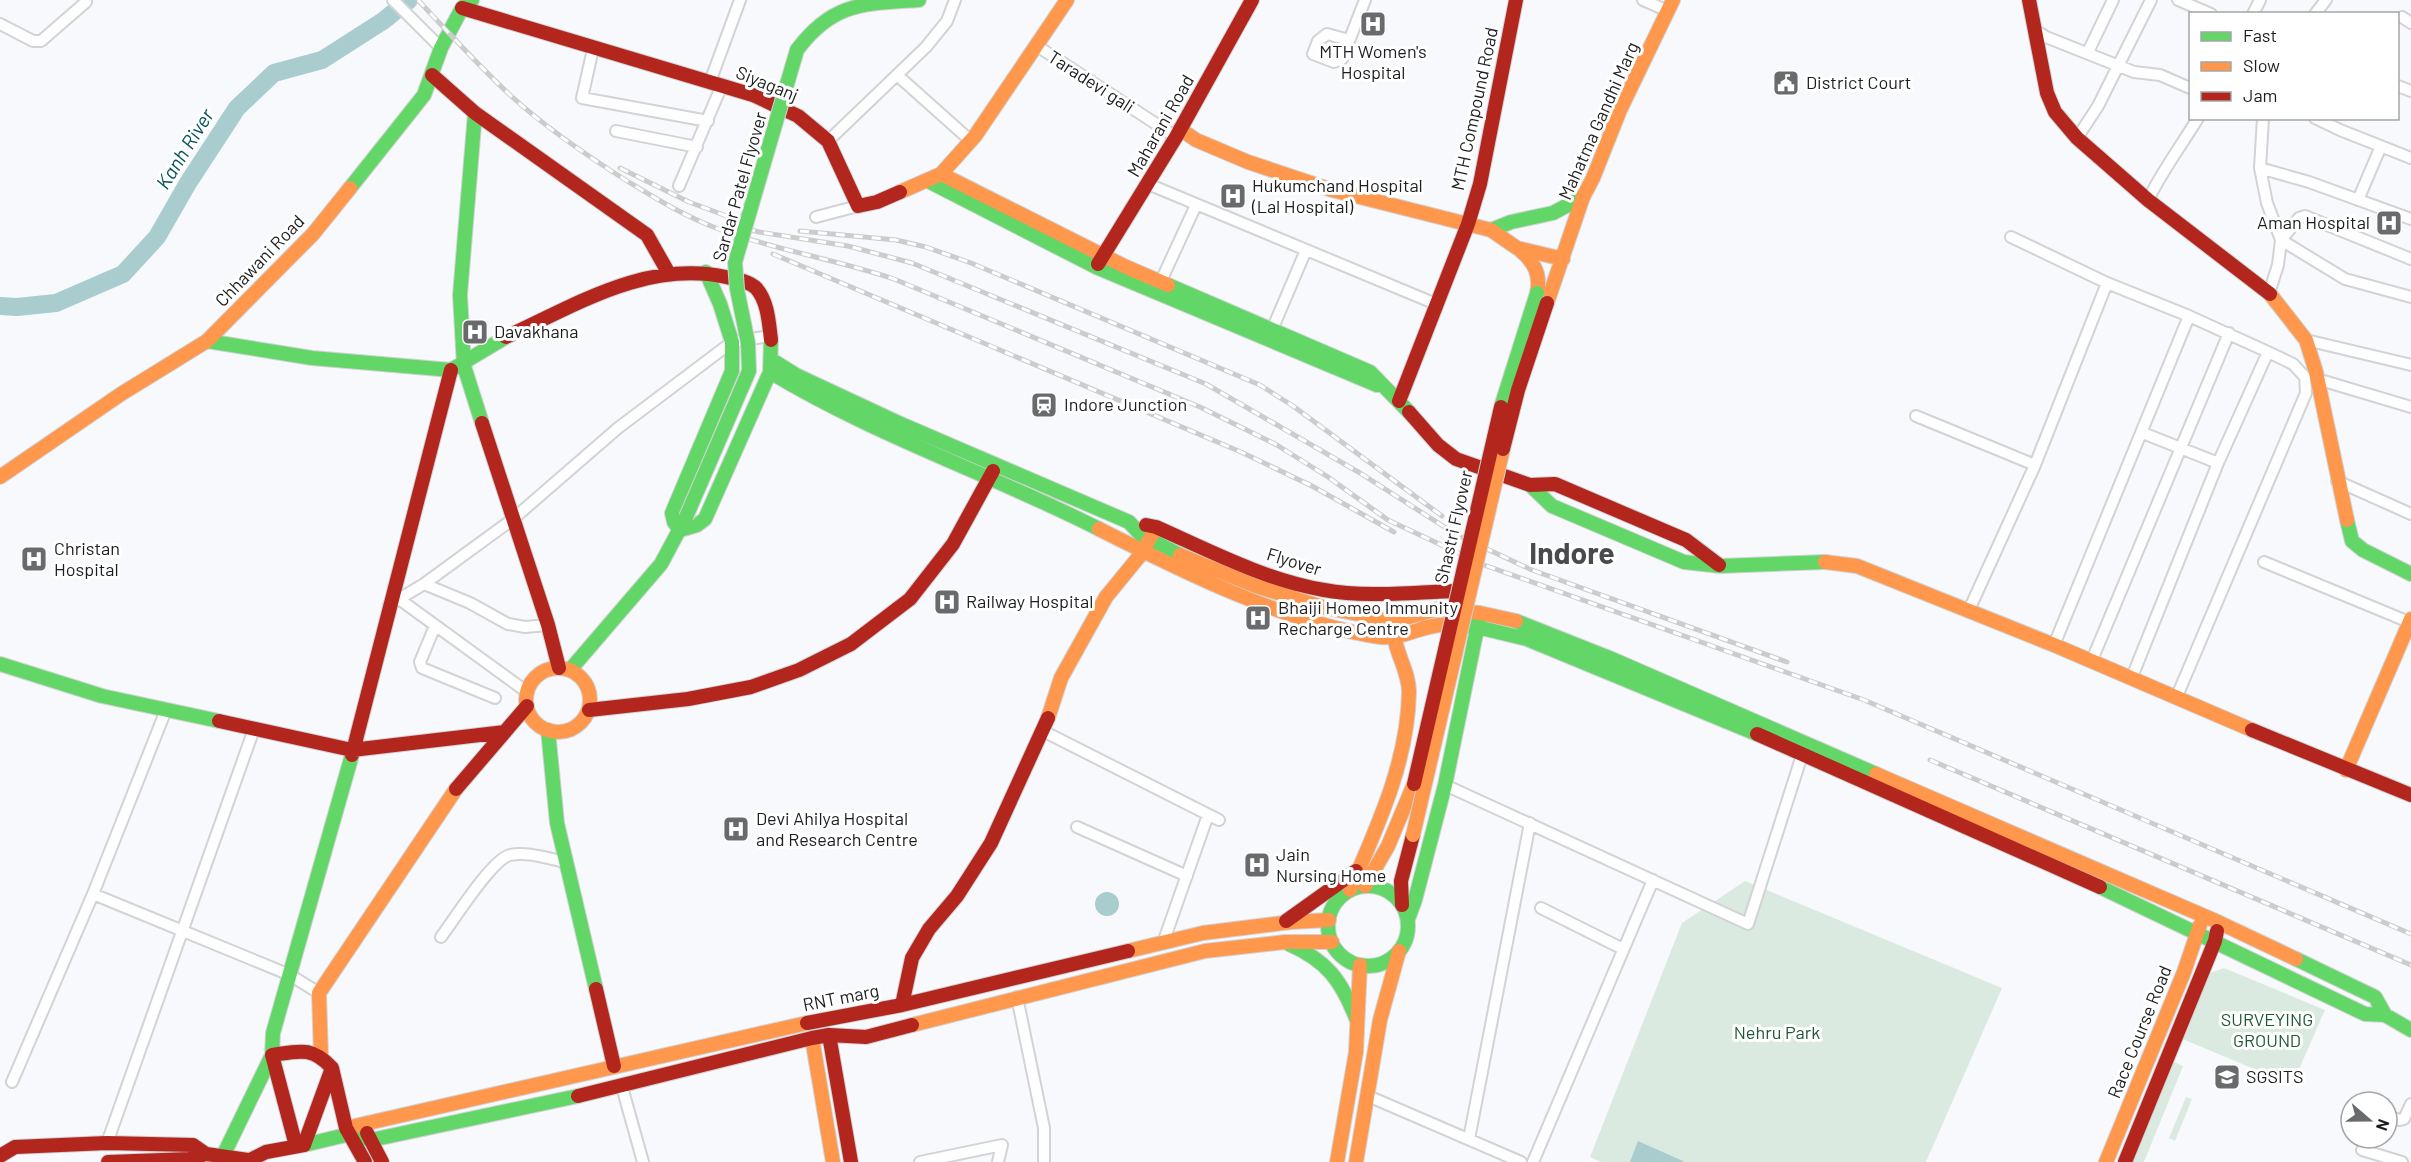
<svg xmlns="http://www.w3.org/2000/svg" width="2411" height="1162" font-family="Barlow,sans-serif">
<rect width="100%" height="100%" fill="#f7f9fc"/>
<path fill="#dbeae0" d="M 1745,881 L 2002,988 L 1926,1162 L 1601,1162 L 1590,1157 L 1682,923 Z
M 2224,968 L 2325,1010 L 2292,1085 L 2173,1035 L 2202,976 Z
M 2163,1057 L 2183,1066 L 2144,1162 L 2120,1162 Z
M 2186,1097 L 2192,1099 L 2175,1141 L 2169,1138 Z"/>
<path fill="#a9cdcf" d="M1095 904a12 12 0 1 1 24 0a12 12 0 1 1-24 0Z
M 1638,1141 L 1683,1161 L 1683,1162 L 1630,1162 Z"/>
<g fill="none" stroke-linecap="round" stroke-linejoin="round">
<path stroke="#a9cdcf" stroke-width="18" d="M 0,306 L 17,307 L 56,303 L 123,274 L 157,237 L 188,183 L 237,108 L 274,73 L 322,60 L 383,21 L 409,0"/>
<defs>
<path id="street" d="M 393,0 L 441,48
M 1643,0 L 1668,11
M 2178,0 L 2211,14
M 2253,14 L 2260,0
M 2315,14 L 2326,0
M 2402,17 L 2411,23
M 0,24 L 33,41 L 41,41 L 86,2
M 2035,30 L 2046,37 L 2134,72 L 2160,75 L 2190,88
M 1349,40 L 1327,34 L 1318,41 L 1313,54 L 1334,62 L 1342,59 L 1365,0
M 1037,46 L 1176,137
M 593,49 L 582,98 L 708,121
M 2088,52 L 2113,0
M 897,75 L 971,141
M 710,82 L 740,0
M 2398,86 L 2411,91
M 2263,118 L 2260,168 L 2267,203 L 2281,240 L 2278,265 L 2269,293
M 2315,118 L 2340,130 L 2411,158
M 616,131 L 697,147
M 2077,138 L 2098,106 L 2151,0
M 828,141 L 926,47 L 947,21 L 955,0
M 2260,168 L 2309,182 L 2411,219
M 1148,184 L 1436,304
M 679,186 L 722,85
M 2148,200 C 2162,171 2181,146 2198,118
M 2358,200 L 2381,146
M 816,217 L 858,206
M 2011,237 L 2107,283 L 2189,316 L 2268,352 L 2218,463 L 2132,677
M 2411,259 L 2305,216 L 2299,218 L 2281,240 L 2345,279 L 2411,297
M 1161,281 L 1196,205
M 1272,330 L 1306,250
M 2306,340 L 2411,365
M 2317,379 L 2411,407
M 1916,416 L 2035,465
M 2143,433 L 2218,463
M 2337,481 L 2411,514
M 2264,562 L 2409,622
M 424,584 L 470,603 L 508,624 L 525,627 L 548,625
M 399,599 L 527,692
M 389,605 L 424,584 L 513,519 L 618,428 L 732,342 L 770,336
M 1969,610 L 2035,465 L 2107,283
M 435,626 L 420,662 L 422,668 L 495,698
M 2054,645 L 2189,316
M 2092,660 L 2229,333
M 2177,696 L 2306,393 L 2305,377 L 2293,364 L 2268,352
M 1043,731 L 1219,820
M 1445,785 L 1748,924 L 1804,749
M 1077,827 L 1187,876
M 93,894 L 290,975 L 319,993
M 1541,908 L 1623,949
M 441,937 C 454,920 492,859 510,855 C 527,851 549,859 566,862
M 1163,943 L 1208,815
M 1017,997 L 1044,1128 L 1044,1162
M 12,1082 L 93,894 L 166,710
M 622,1087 L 643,1162
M 1368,1096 L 1521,1162
M 2387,1116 L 2400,1120 L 2404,1119 L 2411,1104
M 1469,1139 L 1530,823
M 107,1143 L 254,729
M 2362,1150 L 2402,1162
M 920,1162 L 1002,1145 L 998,1162
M 1533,1162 L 1653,880"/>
<path id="fast" d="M 797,50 C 833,2 863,4 919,0
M 475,113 L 460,295 L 464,366 L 482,423
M 928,181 L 1096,267 L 1377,385
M 350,188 L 424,95 L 441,48 L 462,8 L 472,0
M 1491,230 L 1511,222 L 1553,213 L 1583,197
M 1168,285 L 1370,372 L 1409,412
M 207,341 L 312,358 L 451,370 L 506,337
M 772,360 L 796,375 L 901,424 L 1129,522 L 1141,535 L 1180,555
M 770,372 C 874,435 991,474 1099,529
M 1530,485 L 1552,506 L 1684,562 L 1720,566 L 1825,562
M 2347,520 L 2352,541 L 2363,550 L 2411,574
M 680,530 L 697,525 L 705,519 L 770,372 L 771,340
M 680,530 L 674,522 L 672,513 L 732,371 L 732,342 L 720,304 L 706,272
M 1516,621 L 1612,659 L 1876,774
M 1447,625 L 1477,627 L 1527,639 L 1757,734
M 0,664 L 102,696 L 219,721
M 570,670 L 661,564 L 684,521
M 548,730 L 557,823 L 596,989
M1328 926a40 40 0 1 1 80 0a40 40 0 1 1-80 0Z
M 2100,887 L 2365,1014 L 2385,1015 L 2411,1030
M 1408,919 L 1415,900 L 1445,785 L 1479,619
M 1289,944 C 1327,961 1341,980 1356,1018
M 2296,959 L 2375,997 L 2385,1015
M 304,1145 L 350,1134 L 371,1140 L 578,1096
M 220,1162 L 272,1055 L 273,1033 L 352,755"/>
<path id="slow" d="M 1180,129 L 1196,140 L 1248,162 L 1332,190 L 1491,230 L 1517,248 L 1563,259
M 941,174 L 1124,266 L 1168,285
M 900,192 L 941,174 L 975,136 L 1067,0
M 1520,250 C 1534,262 1541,274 1537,293
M 2270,294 L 2306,340 L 2316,372 L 2347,520
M 1547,303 L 1583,197 L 1593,178 L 1620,110 L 1673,0
M 0,477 L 121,394 L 207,341 L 313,234 L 350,188
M 1099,529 C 1184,572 1286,623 1380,637 C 1404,640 1424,623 1447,625
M 1180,555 L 1253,585 L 1322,607 L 1394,621 L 1438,609 L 1480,613 L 1516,621
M 1825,562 L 1857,566 L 2054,645 L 2252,730
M526 700a32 32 0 1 1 64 0a32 32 0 1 1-64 0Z
M 1048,718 L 1061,678 L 1106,597 L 1142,553 L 1156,527
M 2346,770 L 2411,619
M 1876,774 L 2218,922 L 2296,959
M 1365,886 L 1388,846 L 1414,784
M 1350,890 C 1377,827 1408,762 1409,692 C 1409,670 1394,652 1394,630
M 1128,951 L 1203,933 L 1291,922 L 1329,920
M 912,1025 L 1205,951 L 1285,942 L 1332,942
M 812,1038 L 833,1162
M 321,1056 L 319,993 L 456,789
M 346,1128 L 807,1023
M 1337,1162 L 1356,1052 L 1360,965
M 1356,1162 L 1380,1020 L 1399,951
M 2106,1162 L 2184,972 L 2200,925"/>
<path id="jam" d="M 2029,0 L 2047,93 L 2055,112 L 2077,138 L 2148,200 L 2270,294
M 462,8 L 753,95 L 798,116 L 828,141 L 858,206 L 877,202 L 900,192
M 432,75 L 475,113 L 647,235 L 668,272
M 1098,264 L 1176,137 L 1252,0
M 506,337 C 576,305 646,260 726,277 C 736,279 749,281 756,288 C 768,301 769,324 771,340
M 1399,401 L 1468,224 L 1480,184 L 1516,0
M 1409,412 L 1438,445 L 1456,459 L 1530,485 L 1555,484 L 1686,540 L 1719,565
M 482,423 L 548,625 L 559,668
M 1146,525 L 1156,527 C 1210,551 1265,580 1324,590 C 1367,598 1413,592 1457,591
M 589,710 L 688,699 L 751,687 L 799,670 L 851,644 L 910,599 L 953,544 L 993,471
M 219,721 L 352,750 L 505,732
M 2252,730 L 2411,795
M 1757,734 L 2100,887
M 352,755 L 451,370
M 456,789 L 527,706
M 1402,905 L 1401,881 L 1413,835
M 1286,921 L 1356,871
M 596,989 L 614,1066
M 902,1005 L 912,958 L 929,929 L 957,896 L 991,843 L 1048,718
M 807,1023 L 902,1005 L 1128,951
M 829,1035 L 851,1162
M 332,1068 L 346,1128 L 365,1162
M 578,1096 L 812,1038 L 829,1035 L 866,1037 L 912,1025
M 367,1133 L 382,1162
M 0,1156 L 15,1147 L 107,1143 L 193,1145 L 206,1154 L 248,1160
M 108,1162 L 190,1159 L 206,1154
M 246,1162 L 266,1152 L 304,1145 L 332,1068 C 312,1046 299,1051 272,1055 L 296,1146
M 2125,1162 L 2215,941 L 2217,931"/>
</defs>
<use href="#street" stroke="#d1d3d5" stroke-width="14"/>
<use href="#fast" stroke="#d1d3d5" stroke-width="16"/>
<use href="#slow" stroke="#d1d3d5" stroke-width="16"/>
<use href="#jam" stroke="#d1d3d5" stroke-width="16"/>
<use href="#street" stroke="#fefeff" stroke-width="10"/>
<use href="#fast" stroke="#63d668" stroke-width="14"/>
<use href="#slow" stroke="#ff974d" stroke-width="14"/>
<use href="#jam" stroke="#b3261e" stroke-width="14"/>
<defs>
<path id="rail" d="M 418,0 C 448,32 478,65 510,95 C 546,128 586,155 627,181 C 655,198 684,216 716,228 C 774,250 835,259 894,279 L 1200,407 L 1277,445 L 1328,477 L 1388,520 L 1484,565 L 1864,700 L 2411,934
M 620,168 L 689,202 L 740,221
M 729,224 L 759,232 L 848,246 L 912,263 L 1206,384 L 1360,473 L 1457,535 L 1532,570 L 1787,662
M 800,231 L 896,240 L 926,247 L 971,263 L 1260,385 L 1293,406 L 1442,516
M 773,254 L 1241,452 L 1312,486 L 1394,532
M 1930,760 L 2411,965"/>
</defs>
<use href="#rail" stroke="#ccc" stroke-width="5"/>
<use href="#rail" stroke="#fff" stroke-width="3" stroke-dasharray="9" stroke-linecap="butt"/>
<defs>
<path id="fast-bridge" d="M 1501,407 L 1537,293
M 686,517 L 749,371 L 748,343 L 737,289 L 735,262 L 797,50"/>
<path id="slow-bridge" d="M 1413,835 L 1503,449"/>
<path id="jam-bridge" d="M 1503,449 L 1518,390 L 1547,303
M 1414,784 L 1501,407"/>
</defs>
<use href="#fast-bridge" stroke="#d1d3d5" stroke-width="16" stroke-linecap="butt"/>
<use href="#slow-bridge" stroke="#d1d3d5" stroke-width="16" stroke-linecap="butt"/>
<use href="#jam-bridge" stroke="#d1d3d5" stroke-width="16" stroke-linecap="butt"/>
<use href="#fast-bridge" stroke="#63d668" stroke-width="14"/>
<use href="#slow-bridge" stroke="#ff974d" stroke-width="14"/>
<use href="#jam-bridge" stroke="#b3261e" stroke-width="14"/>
</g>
<defs>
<symbol id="hospital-square" viewBox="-11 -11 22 22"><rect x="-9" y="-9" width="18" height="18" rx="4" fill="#696a6c" stroke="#fff"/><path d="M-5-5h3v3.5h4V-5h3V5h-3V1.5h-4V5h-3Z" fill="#fff"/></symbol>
<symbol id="civic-square" viewBox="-11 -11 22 22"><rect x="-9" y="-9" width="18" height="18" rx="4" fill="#696a6c" stroke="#fff"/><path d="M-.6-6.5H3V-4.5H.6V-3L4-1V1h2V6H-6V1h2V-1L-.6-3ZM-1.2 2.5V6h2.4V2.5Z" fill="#fff"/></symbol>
<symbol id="station-square" viewBox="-11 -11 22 22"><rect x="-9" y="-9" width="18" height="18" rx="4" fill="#696a6c" stroke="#fff"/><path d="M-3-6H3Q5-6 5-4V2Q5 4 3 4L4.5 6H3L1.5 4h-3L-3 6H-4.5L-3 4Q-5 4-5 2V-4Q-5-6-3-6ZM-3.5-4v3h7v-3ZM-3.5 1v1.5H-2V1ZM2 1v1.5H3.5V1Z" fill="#fff"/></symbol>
<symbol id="university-square" viewBox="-11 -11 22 22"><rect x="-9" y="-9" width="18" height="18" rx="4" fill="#696a6c" stroke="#fff"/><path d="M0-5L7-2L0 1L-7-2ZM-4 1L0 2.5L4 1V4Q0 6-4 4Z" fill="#fff"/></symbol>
</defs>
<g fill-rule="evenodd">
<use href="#hospital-square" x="1358" y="9" width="30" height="30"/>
<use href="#civic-square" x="1771" y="68" width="30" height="30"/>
<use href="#hospital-square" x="1218" y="181" width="30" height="30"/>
<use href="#hospital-square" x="2374" y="208" width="30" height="30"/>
<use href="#hospital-square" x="460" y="317" width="30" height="30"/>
<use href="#station-square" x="1029" y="390" width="30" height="30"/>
<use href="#hospital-square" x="19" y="544" width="30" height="30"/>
<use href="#hospital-square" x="932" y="587" width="30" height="30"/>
<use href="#hospital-square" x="1243" y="603" width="30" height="30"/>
<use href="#hospital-square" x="721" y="814" width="30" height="30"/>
<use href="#hospital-square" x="1242" y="850" width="30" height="30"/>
<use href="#university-square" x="2212" y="1062" width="30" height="30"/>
</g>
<g text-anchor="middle" stroke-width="6" stroke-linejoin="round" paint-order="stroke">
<g font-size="18" fill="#1c1d1f" stroke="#fff" text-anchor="start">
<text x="1373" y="58" text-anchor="middle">MTH Women's<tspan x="1373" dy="21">Hospital</tspan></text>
<text x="1806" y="89">District Court</text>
<text x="1252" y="192">Hukumchand Hospital<tspan x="1252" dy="21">(Lal Hospital)</tspan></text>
<text x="2370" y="229" text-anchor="end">Aman Hospital</text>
<text x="494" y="338">Davakhana</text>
<text x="1064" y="411">Indore Junction</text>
<text x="54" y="555">Christan<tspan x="54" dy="21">Hospital</tspan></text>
<text x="966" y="608">Railway Hospital</text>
<text x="1278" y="614">Bhaiji Homeo Immunity<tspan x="1278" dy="21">Recharge Centre</tspan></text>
<text x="756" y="825">Devi Ahilya Hospital<tspan x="756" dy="21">and Research Centre</tspan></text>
<text x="1276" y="861">Jain<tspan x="1276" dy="21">Nursing Home</tspan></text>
<text x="2246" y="1083">SGSITS</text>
</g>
<g font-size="18" fill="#1c1d1f" stroke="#fff">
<text transform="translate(1091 82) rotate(33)" y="6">Taradevi gali</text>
<text transform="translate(767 84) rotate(22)" y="6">Siyaganj</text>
<text transform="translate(1475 109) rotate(-78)" y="6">MTH Compound Road</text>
<text transform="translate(1599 121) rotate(-66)" y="6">Mahatma Gandhi Marg</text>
<text transform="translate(1161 126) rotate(-60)" y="6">Maharani Road</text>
<text transform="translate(740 187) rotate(-74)" y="6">Sardar Patel Flyover</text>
<text transform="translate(260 261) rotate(-46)" y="6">Chhawani Road</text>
<text transform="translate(1454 527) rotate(-77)" y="6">Shastri Flyover</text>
<text transform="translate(1294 562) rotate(17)" y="6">Flyover</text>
<text transform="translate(841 998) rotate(-11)" y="6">RNT marg</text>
<text transform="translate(2140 1032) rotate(-68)" y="6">Race Course Road</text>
</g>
<g font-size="18" fill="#205834" stroke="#fff">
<text x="2267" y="1026">SURVEYING<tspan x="2267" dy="21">GROUND</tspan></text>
<text x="1777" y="1039">Nehru Park</text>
</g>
<g font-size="20" font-style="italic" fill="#075457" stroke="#fff">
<text transform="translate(185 149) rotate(-58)" y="7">Kanh River</text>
</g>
<g font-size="30" font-weight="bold" fill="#484a4e" stroke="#fff">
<text x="1572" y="564">Indore</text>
</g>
</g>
<rect x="2189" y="12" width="210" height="108" fill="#ffffff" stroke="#a4a5a5" stroke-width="1.5"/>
<rect x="2201" y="32" width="30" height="9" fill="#63d668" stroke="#a4a5a5" stroke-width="1.5"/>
<text x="2243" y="42" font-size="18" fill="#1c1d1f">Fast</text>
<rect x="2201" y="62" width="30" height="9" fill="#ff974d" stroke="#a4a5a5" stroke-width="1.5"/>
<text x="2243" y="72" font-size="18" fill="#1c1d1f">Slow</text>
<rect x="2201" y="92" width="30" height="9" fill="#b3261e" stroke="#a4a5a5" stroke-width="1.5"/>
<text x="2243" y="102" font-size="18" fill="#1c1d1f">Jam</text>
<g transform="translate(2369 1120) rotate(110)"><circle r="28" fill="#ffffff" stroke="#a4a5a5" stroke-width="1.5"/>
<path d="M0-4.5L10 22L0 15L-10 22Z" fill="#696a6c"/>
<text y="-9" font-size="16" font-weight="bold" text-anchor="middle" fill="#1c1d1f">N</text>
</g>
</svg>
